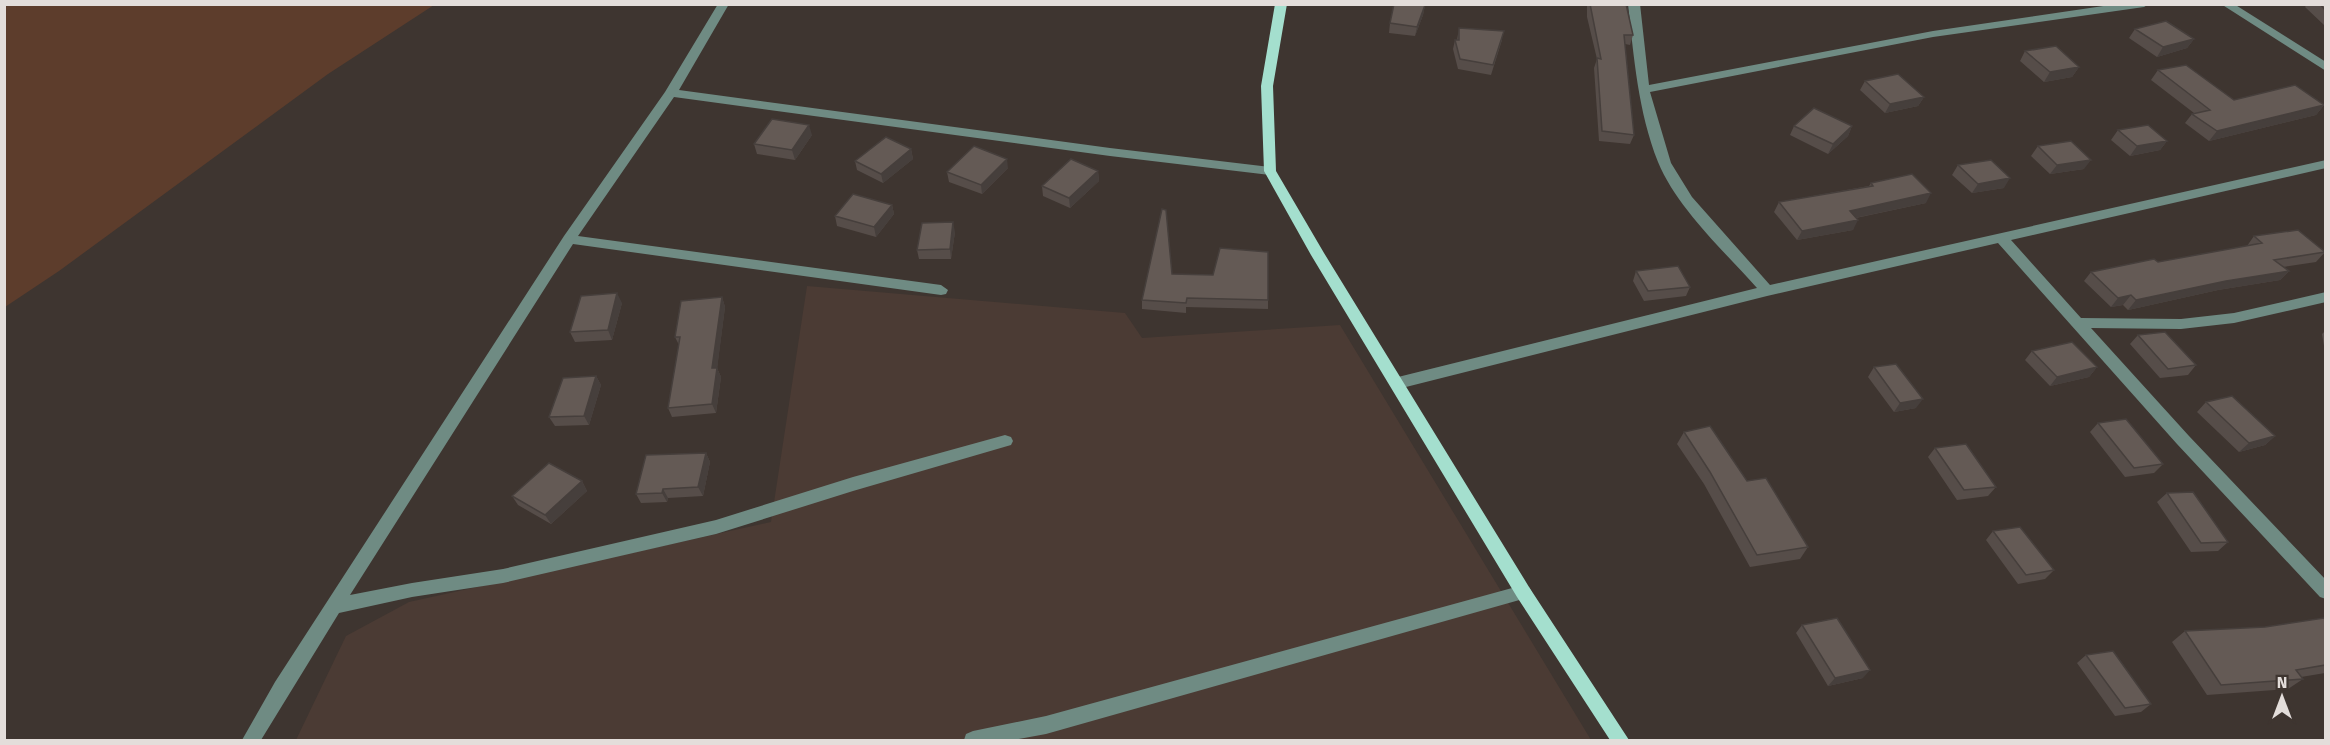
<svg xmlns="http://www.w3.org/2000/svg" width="2330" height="745" font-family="'Fira Sans',sans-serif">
<rect width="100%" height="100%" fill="#3e3530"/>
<path fill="#4b3b34" d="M 807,286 L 1125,313 L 1142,338 L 1340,325 L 1591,740 L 296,740 L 346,636 L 409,602 L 771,522 Z"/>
<path fill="#5d3d2c" d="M 5,4 L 434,4 L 434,5 L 328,74 L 59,271 L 5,307 Z"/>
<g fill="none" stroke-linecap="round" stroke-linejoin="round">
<path fill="#6f8b83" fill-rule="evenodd" d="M 718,4 L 729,4 L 679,90 L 1110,148 L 1270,167 L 1276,171 L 1270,175 L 1110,156 L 674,97 L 578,236 L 941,285 L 948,290 L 946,294 L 941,295 L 573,244 L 350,595 L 412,583 L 503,569 L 716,520 L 853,477 L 1005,435 L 1011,437 L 1013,441 L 1011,445 L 853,491 L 716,534 L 503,583 L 412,597 L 339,613 L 261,740 L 242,740 L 275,682 L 564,236 L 665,92 Z
M 1628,4 L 1640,4 L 1649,85 L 1933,31 L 2117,4 L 2149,4 L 2144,7 L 1933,37 L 1650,92 L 1671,163 L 1692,197 L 1770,285 L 2326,160 L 2326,168 L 2011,240 L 2081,318 L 2181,319 L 2234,313 L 2326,292 L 2326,302 L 2234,323 L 2181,329 L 2091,328 L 2189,436 L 2326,580 L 2326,599 L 2320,597 L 2177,444 L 1998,243 L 1767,296 L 1398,389 L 1393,387 L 1390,383 L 1393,379 L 1398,377 L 1757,288 C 1724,251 1677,208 1658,162 C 1638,111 1634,58 1628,4 Z
M 2221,4 L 2234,4 L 2326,62 L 2326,71 Z
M 1523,585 L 1529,587 L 1532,592 L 1529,597 L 1523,599 L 1046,734 L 1013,740 L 964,740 L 966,734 L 973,731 L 1046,716 Z"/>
<path fill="#a4dfce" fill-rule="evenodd" d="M 1275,4 L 1287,4 L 1273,86 L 1276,171 L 1324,253 L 1529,587 L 1629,740 L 1610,740 L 1517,597 L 1311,255 L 1264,171 L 1261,86 Z"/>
</g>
<path fill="#564d49" d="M 1587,4 L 1626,4 L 1633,35 L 1630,45 L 1625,44 L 1634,135 L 1630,144 L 1599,141 L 1594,68 L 1597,59 L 1587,17 Z
M 2307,4 L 2325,4 L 2325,25 L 2324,25 L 2305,7 Z
M 1425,5 L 1423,15 L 1415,36 L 1389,33 L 1390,23 Z
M 1459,28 L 1502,40 L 1491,75 L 1458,69 L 1453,49 L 1455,40 L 1457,40 Z
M 2135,29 L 2194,39 L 2187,48 L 2157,57 L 2129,38 Z
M 2025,51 L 2079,67 L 2072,77 L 2044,82 L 2020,61 Z
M 2158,70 L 2234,100 L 2324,105 L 2316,115 L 2209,141 L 2185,123 L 2192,114 L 2194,113 L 2151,80 Z
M 1865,81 L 1924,97 L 1918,106 L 1885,113 L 1860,90 Z
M 1794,126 L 1852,126 L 1848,136 L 1828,154 L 1790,135 Z
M 2118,130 L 2167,141 L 2160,150 L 2130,156 L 2111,140 Z
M 812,135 L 795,160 L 757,154 L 754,144 Z
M 2038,146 L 2084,169 L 2050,174 L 2031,156 Z
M 911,149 L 913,159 L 883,183 L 857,170 L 855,161 Z
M 1958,165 L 2004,188 L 1972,193 L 1952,175 Z
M 1008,168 L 982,194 L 949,182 L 947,172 Z
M 1098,171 L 1099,181 L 1070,208 L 1043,196 L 1042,186 Z
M 1871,183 L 1926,203 L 1856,218 L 1853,230 L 1797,240 L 1774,212 L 1779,202 L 1869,186 Z
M 892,205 L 894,214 L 876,237 L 837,226 L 835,216 Z
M 955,232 L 951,259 L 919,259 L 917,250 Z
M 2254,236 L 2325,252 L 2316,262 L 2283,267 L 2289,271 L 2280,280 L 2218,290 L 2128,310 L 2123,305 L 2111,307 L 2084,281 L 2091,272 L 2158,262 L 2247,246 Z
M 1636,271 L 1690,287 L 1686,296 L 1644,301 L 1633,281 Z
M 1172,274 L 1268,300 L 1268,309 L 1186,307 L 1186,313 L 1142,309 L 1142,300 Z
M 722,297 L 725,307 L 717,368 L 721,377 L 716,413 L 672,417 L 668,408 L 679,345 L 675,337 Z
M 622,303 L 612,340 L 575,342 L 570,332 Z
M 2325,331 L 2325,352 L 2322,334 Z
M 2138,335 L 2196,365 L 2188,375 L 2160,378 L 2130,344 Z
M 2032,351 L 2097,367 L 2089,377 L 2050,386 L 2025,360 Z
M 1874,367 L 1916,408 L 1894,412 L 1868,377 Z
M 596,376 L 601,385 L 589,425 L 555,426 L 549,417 Z
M 2206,402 L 2275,436 L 2265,445 L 2239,452 L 2197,412 Z
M 2098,423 L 2163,464 L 2154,473 L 2125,477 L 2090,432 Z
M 1684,432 L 1808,547 L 1800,559 L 1750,567 L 1704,484 L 1677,444 Z
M 1935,448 L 1996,487 L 1988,496 L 1957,500 L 1928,457 Z
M 706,453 L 710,462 L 703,496 L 668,498 L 667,502 L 641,503 L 636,494 Z
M 582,481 L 587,491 L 551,524 L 518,505 L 512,496 Z
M 2167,493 L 2228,542 L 2218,551 L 2191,552 L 2157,502 Z
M 1993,531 L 2054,570 L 2045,579 L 2018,584 L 1986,540 Z
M 2325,620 L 2325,673 L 2301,677 L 2303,679 L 2288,689 L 2207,695 L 2172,642 L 2185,631 L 2265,627 Z
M 1802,625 L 1863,678 L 1828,686 L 1796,633 Z
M 2086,655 L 2151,704 L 2141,712 L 2115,716 L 2077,663 Z"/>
<path fill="#463f3c" d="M 1425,5 L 1423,15 L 1415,36 L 1417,27 Z
M 2194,39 L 2187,48 L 2157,57 L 2163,47 Z
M 2079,67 L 2072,77 L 2044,82 L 2050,72 Z
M 1924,97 L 1918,106 L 1885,113 L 1890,104 Z
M 2324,105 L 2316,115 L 2209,141 L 2217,131 Z
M 809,125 L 812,135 L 795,160 L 792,150 Z
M 1852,126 L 1848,136 L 1828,154 L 1833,144 Z
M 2167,141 L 2160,150 L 2130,156 L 2137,146 Z
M 911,149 L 913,159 L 883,183 L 881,174 Z
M 1007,159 L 1008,168 L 982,194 L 981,185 Z
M 2091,160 L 2084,169 L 2050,174 L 2057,165 Z
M 1098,171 L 1099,181 L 1070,208 L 1069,198 Z
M 2010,178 L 2004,188 L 1972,193 L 1978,184 Z
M 1931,193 L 1926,203 L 1845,220 L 1850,211 Z
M 892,205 L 894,214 L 876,237 L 874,227 Z
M 1858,220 L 1853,230 L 1797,240 L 1802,231 Z
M 953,222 L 955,232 L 951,259 L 950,249 Z
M 2289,271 L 2280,280 L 2218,290 L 2128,310 L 2136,300 L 2226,281 Z
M 617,293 L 622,303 L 612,340 L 608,330 Z
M 2131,295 L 2123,305 L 2111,307 L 2118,298 Z
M 722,297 L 725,307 L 716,378 L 712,368 Z
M 2097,367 L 2089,377 L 2050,386 L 2057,377 Z
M 717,368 L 721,377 L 716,413 L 712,404 Z
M 596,376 L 601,385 L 589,425 L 584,416 Z
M 1923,399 L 1916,408 L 1894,412 L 1900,403 Z
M 2275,436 L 2265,445 L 2239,452 L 2249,443 Z
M 706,453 L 710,462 L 703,496 L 698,487 Z
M 582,481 L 587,491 L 551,524 L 545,515 Z
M 663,489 L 668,498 L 667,502 L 662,493 Z
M 1870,670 L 1863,678 L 1828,686 L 1835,678 Z"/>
<path fill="#645a55" stroke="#463f3c" stroke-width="1.5" d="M 1394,4 L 1425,5 L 1417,27 L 1390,23 Z
M 1590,4 L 1626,4 L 1633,35 L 1624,35 L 1634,135 L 1602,131 L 1597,58 L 1601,59 Z
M 2320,4 L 2325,4 L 2325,10 Z
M 2166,21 L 2194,39 L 2163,47 L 2135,29 Z
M 1459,28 L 1504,31 L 1493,65 L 1460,59 L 1455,40 L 1459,40 Z
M 2056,46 L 2079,67 L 2050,72 L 2025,51 Z
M 2186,65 L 2234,100 L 2295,85 L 2324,105 L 2217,131 L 2192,114 L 2210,110 L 2158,70 Z
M 1898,74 L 1924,97 L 1890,104 L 1865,81 Z
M 1814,108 L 1852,126 L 1833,144 L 1794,126 Z
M 772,119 L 809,125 L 792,150 L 754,144 Z
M 2148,125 L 2167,141 L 2137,146 L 2118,130 Z
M 886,137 L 911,149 L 881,174 L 855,161 Z
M 2071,141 L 2091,160 L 2057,165 L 2038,146 Z
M 974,146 L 1007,159 L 981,185 L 947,172 Z
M 1071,159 L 1098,171 L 1069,198 L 1042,186 Z
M 1991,160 L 2010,178 L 1978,184 L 1958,165 Z
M 1912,174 L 1931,193 L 1850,211 L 1858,220 L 1802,231 L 1779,202 L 1873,186 L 1871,183 Z
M 853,194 L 892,205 L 874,227 L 835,216 Z
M 1162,209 L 1166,210 L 1172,274 L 1213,275 L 1220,248 L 1268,252 L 1268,300 L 1187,298 L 1186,303 L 1142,300 Z
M 953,222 L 950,249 L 917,250 L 922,223 Z
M 2298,230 L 2325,252 L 2274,260 L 2289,271 L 2226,281 L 2136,300 L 2131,295 L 2118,298 L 2091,272 L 2154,259 L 2158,262 L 2262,243 L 2254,236 Z
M 1678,266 L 1690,287 L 1648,291 L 1636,271 Z
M 617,293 L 608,330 L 570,332 L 581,296 Z
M 722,297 L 712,368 L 717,368 L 712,404 L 668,408 L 680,337 L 675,337 L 681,301 Z
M 2165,332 L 2196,365 L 2168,369 L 2138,335 Z
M 2072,342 L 2097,367 L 2057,377 L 2032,351 Z
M 1896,364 L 1923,399 L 1900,403 L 1874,367 Z
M 596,376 L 584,416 L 549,417 L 563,378 Z
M 2232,396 L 2275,436 L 2249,443 L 2206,402 Z
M 2126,419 L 2163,464 L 2134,468 L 2098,423 Z
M 1710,426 L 1747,481 L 1766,478 L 1808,547 L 1757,555 L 1710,472 L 1684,432 Z
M 1966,444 L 1996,487 L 1964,490 L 1935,448 Z
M 706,453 L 698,487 L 663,489 L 662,493 L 636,494 L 646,455 Z
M 549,463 L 582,481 L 545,515 L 512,496 Z
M 2193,492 L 2228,542 L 2201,543 L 2167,493 Z
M 2020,527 L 2054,570 L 2026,575 L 1993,531 Z
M 1837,618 L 1870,670 L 1835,678 L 1802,625 Z
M 2324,618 L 2325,620 L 2325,665 L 2296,670 L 2303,679 L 2221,685 L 2185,631 L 2265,627 Z
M 2113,651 L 2151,704 L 2125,708 L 2086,655 Z"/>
<rect width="2330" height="745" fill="none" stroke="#e3ddda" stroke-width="12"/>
<g transform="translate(2282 697)" stroke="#3e3530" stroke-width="4.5" paint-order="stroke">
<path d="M0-4.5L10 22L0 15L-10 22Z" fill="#e3ddda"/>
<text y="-9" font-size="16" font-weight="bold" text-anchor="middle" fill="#e3ddda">N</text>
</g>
</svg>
